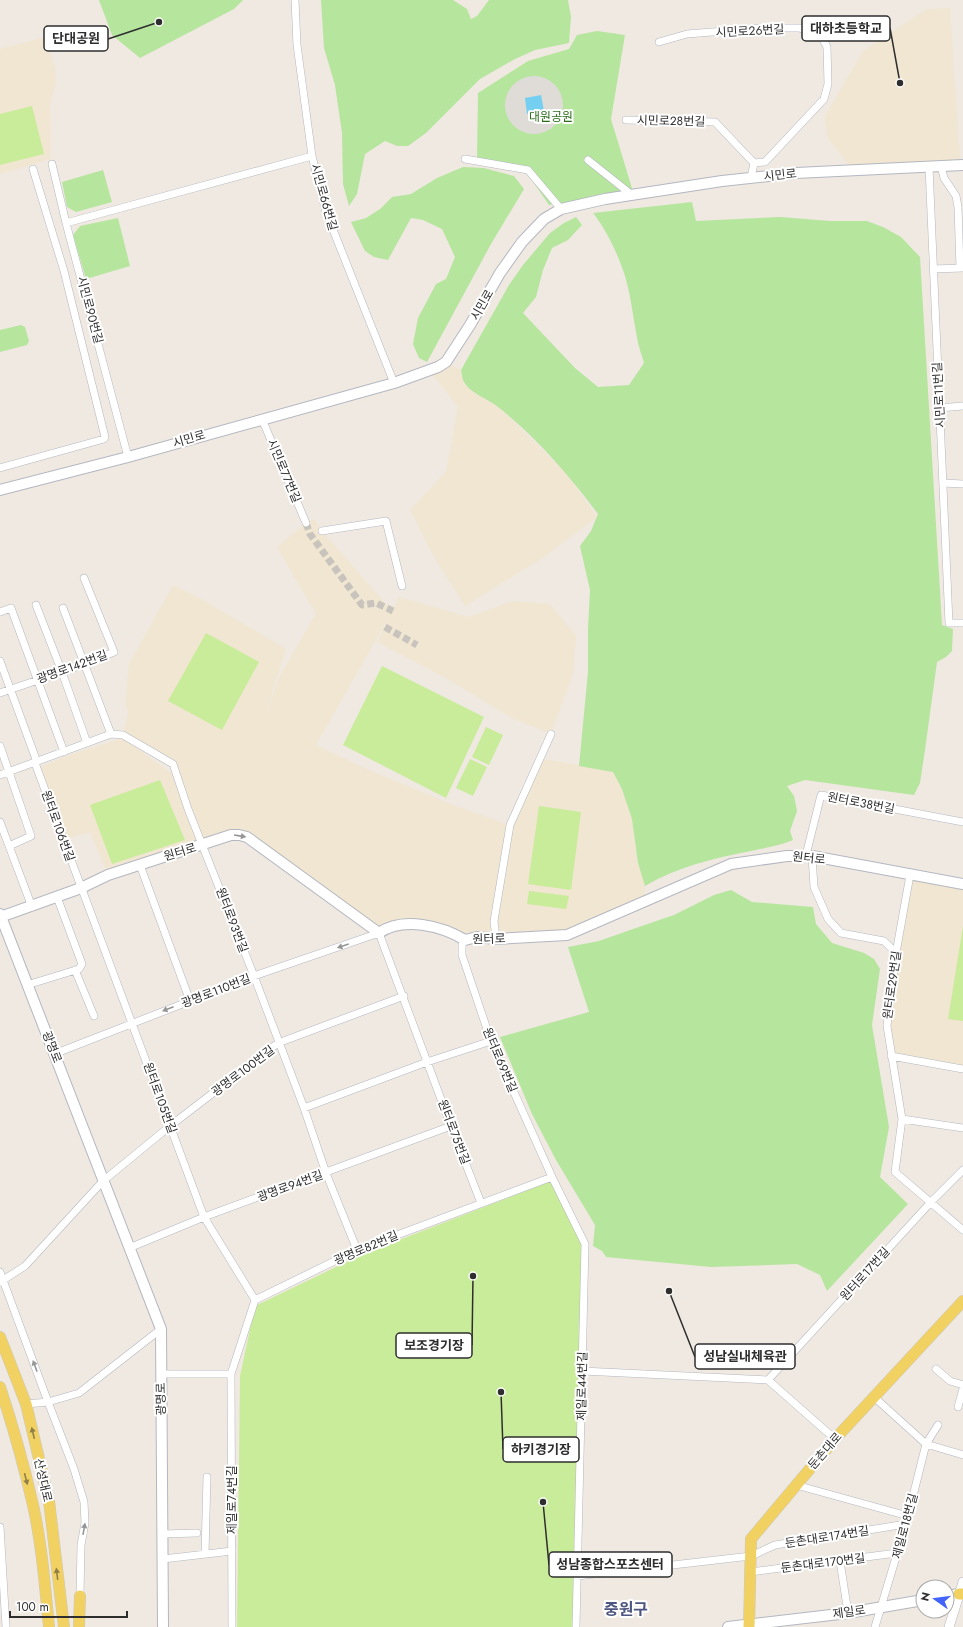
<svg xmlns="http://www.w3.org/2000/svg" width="963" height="1627" font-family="Jost,'Noto Sans KR',sans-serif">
<rect width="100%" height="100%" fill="#efe9e1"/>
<path fill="#f0e6d1" d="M 950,8 L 960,160 L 849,165 L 827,137 L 825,116 L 863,51 L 927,9 Z
M 45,37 L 55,68 L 56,82 L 50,105 L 51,159 L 0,174 L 0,49 Z
M 446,362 L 461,370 L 464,382 L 477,395 L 498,406 L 567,474 L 597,517 L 544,557 L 465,606 L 431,552 L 410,510 L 446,472 L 458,407 L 430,371 Z
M 314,519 L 322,531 L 392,611 L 399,597 L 469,617 L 513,601 L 550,604 L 576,636 L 574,671 L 551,734 L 512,718 L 444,677 L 377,642 L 391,613 L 316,745 L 362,767 L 453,805 L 509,825 L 543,759 L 613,771 L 622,789 L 632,819 L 638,863 L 645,886 L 645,901 L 567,935 L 465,940 L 420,925 L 376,930 L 243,836 L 203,845 L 173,764 L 123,735 L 128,712 L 125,704 L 129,664 L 173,585 L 205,601 L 286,649 L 263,721 L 280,675 L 316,614 L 277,547 L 306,523 Z
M 123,738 L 171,773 L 199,843 L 108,875 L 90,832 L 66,839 L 40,767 L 69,755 Z
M 910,875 L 963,884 L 963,1069 L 891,1056 L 887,1026 Z"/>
<path fill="#b6e59e" d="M 99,0 L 243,0 L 234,9 L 140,58 L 112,35 Z
M 321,0 L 453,0 L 467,9 L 471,19 L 477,16 L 489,0 L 568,0 L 571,17 L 569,43 L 535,50 L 515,59 L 480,79 L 426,133 L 408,146 L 397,146 L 385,141 L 365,154 L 357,194 L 349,206 L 343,184 L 342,133 L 335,85 L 324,48 Z
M 597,31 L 625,35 L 611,119 L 634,195 L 549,205 L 527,173 L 477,158 L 478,93 L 528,61 L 569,49 L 577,35 Z
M 463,167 L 484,168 L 514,176 L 524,189 L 491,244 L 427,362 L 419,358 L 413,344 L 418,318 L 436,284 L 446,279 L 455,257 L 442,229 L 423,220 L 411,218 L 388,260 L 374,257 L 365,251 L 351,222 L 366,218 L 380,209 L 392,197 L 411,194 L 437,178 Z
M 103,170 L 112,202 L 76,212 L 67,207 L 62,182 Z
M 692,202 L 696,221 L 780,217 L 830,221 L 867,221 L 883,227 L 901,237 L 920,257 L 942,625 L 953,629 L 952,651 L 946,657 L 937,662 L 925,750 L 920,783 L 914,795 L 805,780 L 787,786 L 794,796 L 797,811 L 790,831 L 793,840 C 778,846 765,848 751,851 C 714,858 677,867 645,886 L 638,863 L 632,819 L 622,789 L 613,772 L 579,766 L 588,672 L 588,629 L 590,590 L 580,546 L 591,531 L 598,514 C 569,475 536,437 498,407 C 487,398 471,394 464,382 C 462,379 462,373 461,370 L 509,285 L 523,265 L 550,233 L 564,223 L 576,217 L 582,225 L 568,240 L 552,248 L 543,270 L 536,297 L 523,313 L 575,368 L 598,387 L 629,385 L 644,363 C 642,355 638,346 637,337 C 633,317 631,296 625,276 C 618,254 607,231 593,213 Z
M 118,218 L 130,266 L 86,279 L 73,235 L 80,226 Z
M 21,325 L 25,327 L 29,341 L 27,345 L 0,352 L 0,330 Z
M 731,890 L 752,902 L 813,907 L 816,924 L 832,943 L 864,953 L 874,959 L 880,969 L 872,1025 L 889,1127 L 880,1177 L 908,1204 L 827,1291 L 820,1275 L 797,1264 L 711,1267 L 606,1257 L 602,1251 L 593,1246 L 595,1225 L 556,1160 L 532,1114 L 500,1037 L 589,1012 L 568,947 L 599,941 L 633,929 L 674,915 L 714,895 Z"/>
<path fill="#c9ec9a" d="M 32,106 L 44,154 L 0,165 L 0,114 Z
M 206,633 L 259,662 L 222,730 L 168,701 Z
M 382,666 L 484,717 L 446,798 L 343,745 Z
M 486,727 L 503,735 L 489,765 L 472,757 Z
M 470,759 L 487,767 L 473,796 L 456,788 Z
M 160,780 L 185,840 L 112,864 L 90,805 Z
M 539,806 L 581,812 L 571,890 L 528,884 Z
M 529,891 L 569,896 L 566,909 L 527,904 Z
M 963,926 L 963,1021 L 948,1019 Z
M 551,1181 L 585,1244 L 574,1627 L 237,1627 L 240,1376 L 255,1306 L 363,1254 Z"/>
<path fill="#dfdcd8" d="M505 105a29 29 0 1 1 58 0a29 29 0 1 1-58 0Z"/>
<path fill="#75cff0" d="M 541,95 L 544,111 L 527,114 L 525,98 Z"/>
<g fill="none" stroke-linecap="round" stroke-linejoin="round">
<path stroke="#c8c4bd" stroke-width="7" stroke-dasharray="7 3.5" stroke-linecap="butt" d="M 306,523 L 310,534 L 362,605 L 376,603 L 393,611
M 385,627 L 417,645"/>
<defs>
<path id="minor" d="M 295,0 L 297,45 L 312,156 L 326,212 L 394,383
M 659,42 L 687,34 L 763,28 L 799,28 L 819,32 L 827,47 L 828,84 L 824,99 L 765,162 L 754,163
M 626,120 L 715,122 L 754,163 L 751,178
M 465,159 L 528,170 L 561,209
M 588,160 L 632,195
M 52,164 L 66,223 L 128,457
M 941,166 L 944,178 L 956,196 L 958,207 L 960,268
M 929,167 L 949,623 L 963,623
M 66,223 L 312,156
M 933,269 L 963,268
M 939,408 L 963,406
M 262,419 L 306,523
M 0,468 L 104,439 L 105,437 L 64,271 L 33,169
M 943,483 L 963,484
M 322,531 L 386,521 L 402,586
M 36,605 L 62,672 L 87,743
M 63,608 L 111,734
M 0,612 L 11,608 L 64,752
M 0,661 L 37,762
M 0,693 L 85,664 L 114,652 L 84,578
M 0,746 L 31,836 L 9,846
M 35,763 L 204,1217 L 255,1300
M 0,775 L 111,734 L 123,735 L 173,764 L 188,809 L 254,976 L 304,1108 L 326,1173 L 357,1250
M 0,822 L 32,907
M 806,855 L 821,795 L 963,822
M 812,856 L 814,887 L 828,919 L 841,933 L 884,941 L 896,953
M 140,865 L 190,1001
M 910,875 L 896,953 L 887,1026 L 902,1119 L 895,1172 L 963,1230
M 496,939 L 494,921 L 510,825 L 551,734
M 465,940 L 462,945 L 462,955 L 491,1041 L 552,1177 L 585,1244 L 576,1627
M 75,970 L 94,1016
M 27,985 L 79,969 L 82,964 L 57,897
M 54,1054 L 254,976 L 379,933 L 451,1126 L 481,1203
M 891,1056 L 963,1069
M 304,1108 L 427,1062 L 491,1041
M 902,1119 L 963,1128
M 129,1248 L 204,1217 L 451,1126
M 0,1272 L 48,1402 L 79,1393 L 161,1329
M 0,1282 L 25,1266 L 103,1181 L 170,1126 L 278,1043 L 404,996
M 936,1369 L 950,1381 L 963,1385
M 582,1371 L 768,1380 L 835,1439
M 161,1374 L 231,1374
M 768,1380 L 931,1202 L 963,1170
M 874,1397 L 926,1444 L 963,1455
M 26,1404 L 48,1402 L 74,1469 L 84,1502 L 85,1523 L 81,1545 L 80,1596
M 958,1407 L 963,1389
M 796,1485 L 908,1516
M 0,1527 L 6,1627
M 162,1534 L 197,1533
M 205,1554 L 207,1477
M 163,1559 L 232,1551
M 840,1561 L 848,1613
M 750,1572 L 897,1553
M 577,1576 L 751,1556 L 775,1545 L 906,1524
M 232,1627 L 231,1374 L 255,1300 L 357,1250 L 552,1177
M 875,1627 L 906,1524 L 926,1444 L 938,1425"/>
<path id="tertiary" d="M 949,1627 L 963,1582"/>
<path id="secondary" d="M 0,490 L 128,457 L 394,383 L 438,367 L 446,362 L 470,325 L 500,273 L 522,242 L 544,219 L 561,209 L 605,199 L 722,181 L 796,173 L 963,165
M 0,914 L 161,1329 L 163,1627
M 0,917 L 81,888 L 108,875 L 231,835 L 239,835 L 247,837 L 379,933 C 403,916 442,926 465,940 L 477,937 L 496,939 L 567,935 L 731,864 L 787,856 L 812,856 L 963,884
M 947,1596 L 959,1594
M 728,1627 L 848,1613 L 923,1600"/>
<path id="primary" d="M 0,1337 L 26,1404 L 49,1501 L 64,1627
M 0,1387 C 13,1426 24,1466 33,1505 C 42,1545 45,1587 49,1627
M 959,1594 L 963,1594
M 79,1627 L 80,1596
M 749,1627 L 751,1539 L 835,1439 L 963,1301"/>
</defs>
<use href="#minor" stroke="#b4b7c1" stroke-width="8"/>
<use href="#tertiary" stroke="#b4b7c1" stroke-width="10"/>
<use href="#secondary" stroke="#b4b7c1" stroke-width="12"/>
<use href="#primary" stroke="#c9c9c9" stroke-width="12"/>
<use href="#minor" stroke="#fff" stroke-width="7"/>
<use href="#tertiary" stroke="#fff" stroke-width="9"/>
<use href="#secondary" stroke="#fff" stroke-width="10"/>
<use href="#primary" stroke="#f2d163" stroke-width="11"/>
</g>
<defs><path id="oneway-solid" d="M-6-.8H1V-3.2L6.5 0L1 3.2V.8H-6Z"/></defs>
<g fill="#969696">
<use href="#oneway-solid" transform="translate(240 836) rotate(9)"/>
<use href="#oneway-solid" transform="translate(343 946) rotate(161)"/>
<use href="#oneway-solid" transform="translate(168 1009) rotate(159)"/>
<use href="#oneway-solid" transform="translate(35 1366) rotate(-110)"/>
<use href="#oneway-solid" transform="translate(84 1529) rotate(-80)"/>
</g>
<g fill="#908048">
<use href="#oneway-solid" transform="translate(33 1433) rotate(-103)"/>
<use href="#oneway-solid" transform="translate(26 1479) rotate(76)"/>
<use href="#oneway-solid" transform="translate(57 1574) rotate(-97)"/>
</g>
<g text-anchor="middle" stroke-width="4" stroke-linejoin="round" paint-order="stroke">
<g font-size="12" fill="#2e2e2e" stroke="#fff">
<text transform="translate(750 31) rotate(-3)" y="4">시민로26번길</text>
<text transform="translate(671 121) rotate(1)" y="4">시민로28번길</text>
<text transform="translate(780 175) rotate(-6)" y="4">시민로</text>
<text transform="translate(324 197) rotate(74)" y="4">시민로66번길</text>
<text transform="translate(482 305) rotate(-60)" y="4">시민로</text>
<text transform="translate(90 310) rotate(75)" y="4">시민로90번길</text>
<text transform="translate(939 395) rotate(-93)" y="4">시민로11번길</text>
<text transform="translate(189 439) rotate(-16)" y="4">시민로</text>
<text transform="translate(284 471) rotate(67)" y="4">시민로77번길</text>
<text transform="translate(72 667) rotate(-20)" y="4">광명로142번길</text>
<text transform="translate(861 803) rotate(11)" y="4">원터로38번길</text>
<text transform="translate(58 826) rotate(70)" y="4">원터로106번길</text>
<text transform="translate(180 852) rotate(-17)" y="4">원터로</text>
<text transform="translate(809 858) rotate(6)" y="4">원터로</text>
<text transform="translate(232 920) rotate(69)" y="4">원터로93번길</text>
<text transform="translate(489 939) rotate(-2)" y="4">원터로</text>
<text transform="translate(892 985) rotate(-82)" y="4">원터로29번길</text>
<text transform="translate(216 991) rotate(-21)" y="4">광명로110번길</text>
<text transform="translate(52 1047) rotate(69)" y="4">광명로</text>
<text transform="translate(500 1060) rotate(67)" y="4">원터로69번길</text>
<text transform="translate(243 1071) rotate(-37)" y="4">광명로100번길</text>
<text transform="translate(160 1098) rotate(70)" y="4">원터로105번길</text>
<text transform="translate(454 1132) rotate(69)" y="4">원터로75번길</text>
<text transform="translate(290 1186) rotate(-20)" y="4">광명로94번길</text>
<text transform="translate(366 1248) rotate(-23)" y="4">광명로82번길</text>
<text transform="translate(865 1274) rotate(-48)" y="4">원터로17번길</text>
<text transform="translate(582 1386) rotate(-89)" y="4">제일로44번길</text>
<text transform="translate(161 1399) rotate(-91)" y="4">광명로</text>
<text transform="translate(825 1451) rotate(-49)" y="4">둔촌대로</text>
<text transform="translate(43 1480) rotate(77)" y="4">산성대로</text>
<text transform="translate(232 1500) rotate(-90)" y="4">제일로74번길</text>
<text transform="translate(905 1526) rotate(-75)" y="4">제일로18번길</text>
<text transform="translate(827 1537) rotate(-9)" y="4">둔촌대로174번길</text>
<text transform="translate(823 1563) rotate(-7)" y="4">둔촌대로170번길</text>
<text transform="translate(849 1612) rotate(-8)" y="4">제일로</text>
</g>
<g font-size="12" fill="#2c6e1b" stroke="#fff">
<text x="551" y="121">대원공원</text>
</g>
<g font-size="16" font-weight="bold" fill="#4d5680" stroke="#fff">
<text x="626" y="1615">중원구</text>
</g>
</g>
<path fill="none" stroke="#2e2e2e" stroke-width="1.5" d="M900 83L890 28M159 22L108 39M473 1276L472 1345M669 1291L695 1357M501 1392L503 1449M543 1502L549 1565"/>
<g fill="#2e2e2e" stroke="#fff" stroke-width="1.5">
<circle cx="900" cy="83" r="4"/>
<circle cx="159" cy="22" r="4"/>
<circle cx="473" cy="1276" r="4"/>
<circle cx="669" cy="1291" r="4"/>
<circle cx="501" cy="1392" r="4"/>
<circle cx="543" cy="1502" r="4"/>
</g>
<g fill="#fff" stroke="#2e2e2e" stroke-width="1.5">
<rect x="802" y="16" width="88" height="25" rx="4"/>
<rect x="44" y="26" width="64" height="25" rx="4"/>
<rect x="396" y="1333" width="76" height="25" rx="4"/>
<rect x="695" y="1344" width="100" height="25" rx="4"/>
<rect x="503" y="1437" width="76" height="25" rx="4"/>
<rect x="549" y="1552" width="123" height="25" rx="4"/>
</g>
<g font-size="13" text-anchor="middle" font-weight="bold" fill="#2e2e2e">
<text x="846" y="33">대하초등학교</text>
<text x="76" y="43">단대공원</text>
<text x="434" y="1350">보조경기장</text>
<text x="745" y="1361">성남실내체육관</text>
<text x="541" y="1454">하키경기장</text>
<text x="610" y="1569">성남종합스포츠센터</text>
</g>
<g transform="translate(935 1599) rotate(284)"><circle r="19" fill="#ffffff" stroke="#ababab"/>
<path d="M0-3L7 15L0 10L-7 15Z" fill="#4264fb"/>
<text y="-6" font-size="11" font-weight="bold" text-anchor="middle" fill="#2e2e2e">N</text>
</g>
<path d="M10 1611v6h117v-6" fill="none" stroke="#2e2e2e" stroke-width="2"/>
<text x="16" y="1611" font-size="12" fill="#2e2e2e" stroke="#ffffff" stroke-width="3" paint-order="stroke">100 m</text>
</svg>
